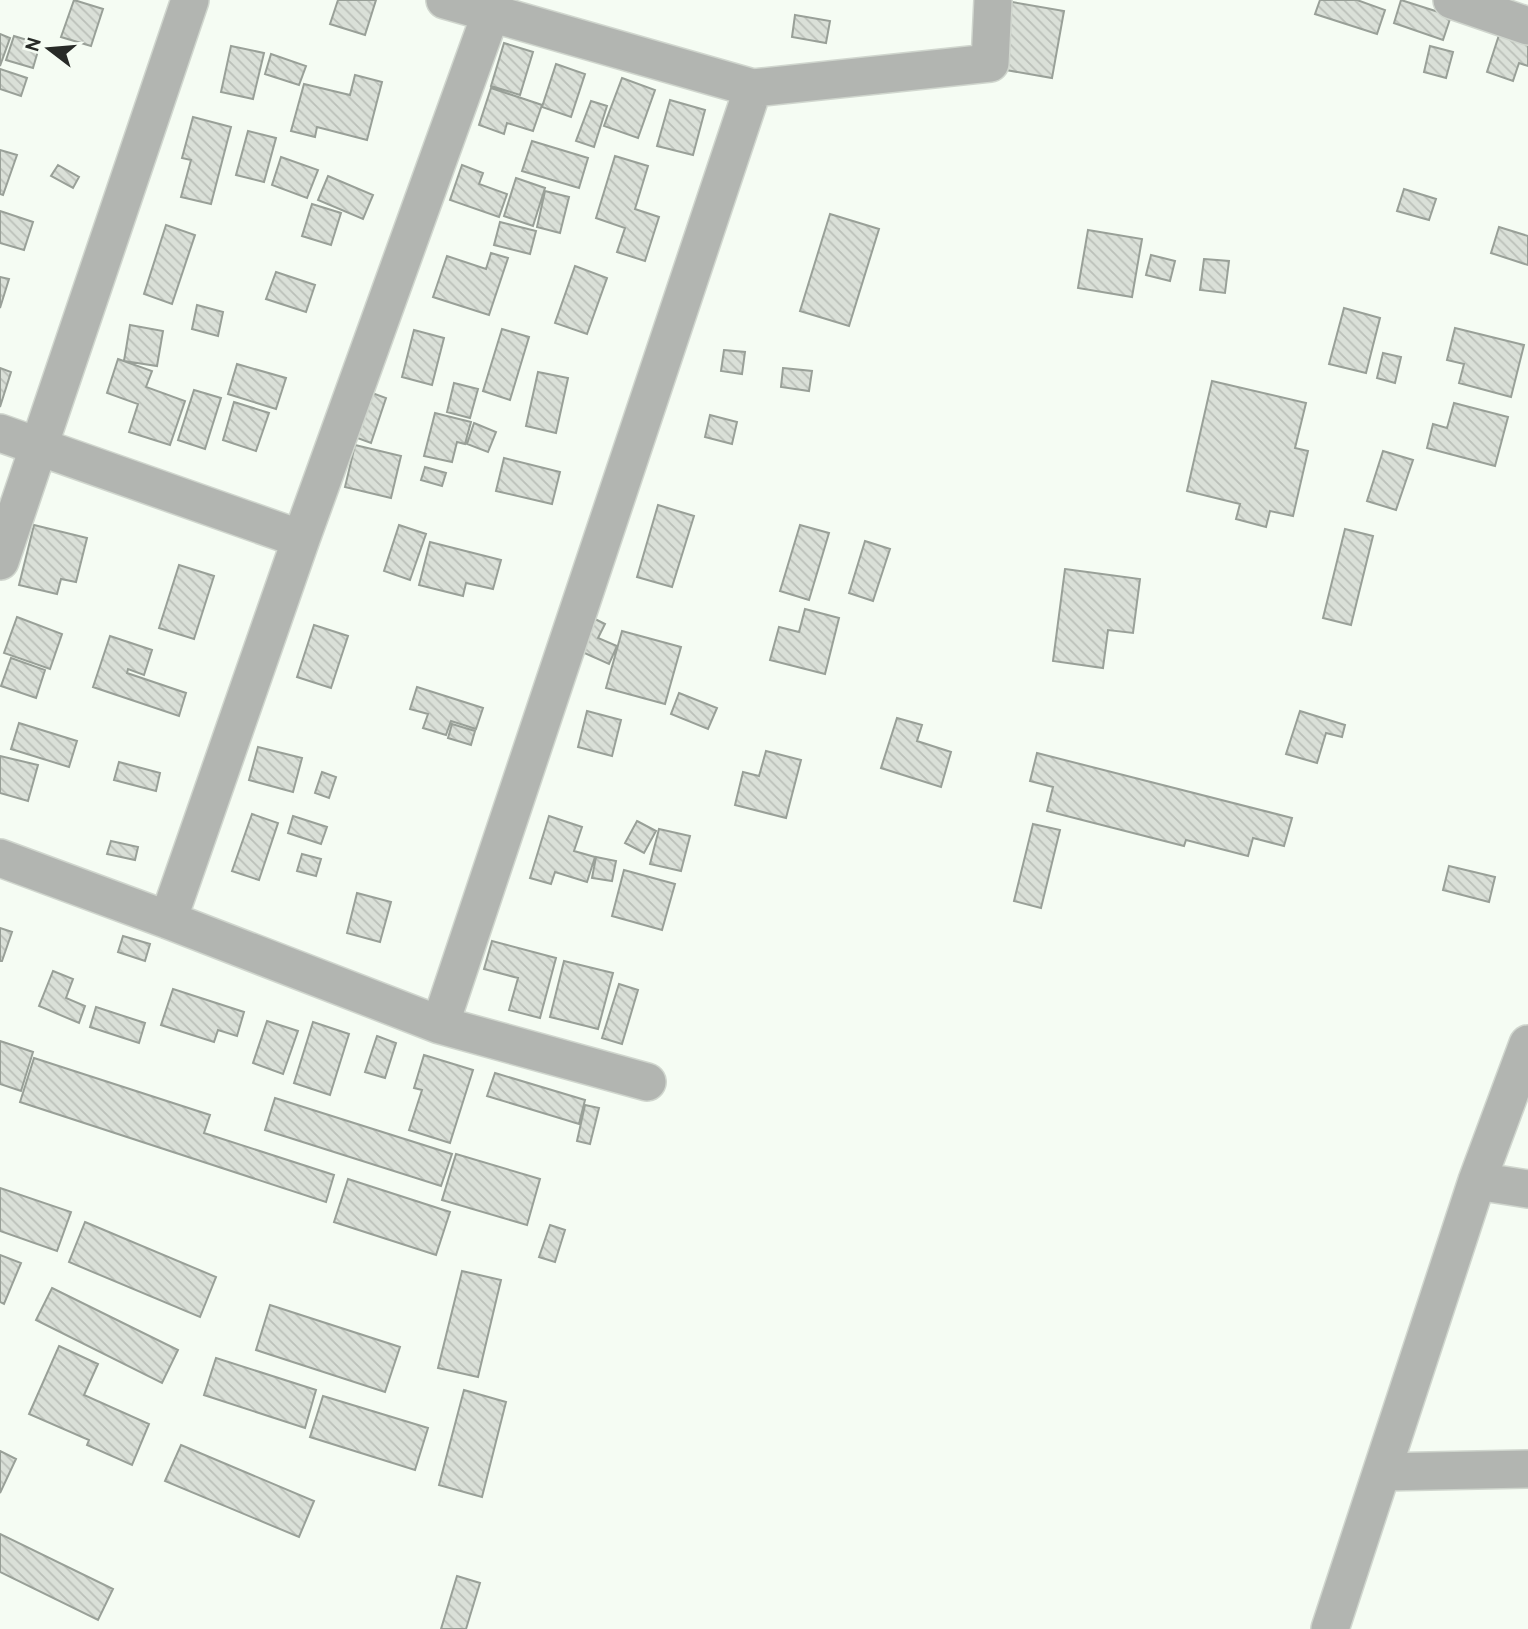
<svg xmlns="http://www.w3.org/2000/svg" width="1528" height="1629" font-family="Overpass,sans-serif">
<defs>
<pattern id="building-back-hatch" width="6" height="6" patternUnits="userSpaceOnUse" patternTransform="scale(1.75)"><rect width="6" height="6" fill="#dae0d8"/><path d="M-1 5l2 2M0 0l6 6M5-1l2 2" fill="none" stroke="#bbc0b9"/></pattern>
</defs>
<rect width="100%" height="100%" fill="#f5fcf3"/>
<path fill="url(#building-back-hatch)" stroke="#99a098" stroke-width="2" d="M 74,0 L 103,9 L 91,46 L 61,37 Z
M 338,0 L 376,0 L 365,35 L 330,24 Z
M 1320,0 L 1357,0 L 1385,10 L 1377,34 L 1315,14 Z
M 1401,0 L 1451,16 L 1443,40 L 1394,23 Z
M 1012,2 L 1064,11 L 1052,78 L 1000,69 Z
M 795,15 L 830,21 L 826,43 L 792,37 Z
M 0,34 L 10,38 L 0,66 Z
M 1499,35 L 1528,45 L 1528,66 L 1519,63 L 1513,81 L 1487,72 Z
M 14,36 L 40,44 L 33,68 L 6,60 Z
M 504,43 L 533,52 L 520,95 L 491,86 Z
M 231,46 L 264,53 L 253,99 L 221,92 Z
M 1430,46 L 1453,52 L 1446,78 L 1424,72 Z
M 271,54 L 306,66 L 299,85 L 265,74 Z
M 556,64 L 585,74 L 571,117 L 542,107 Z
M 0,69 L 27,78 L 21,96 L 0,89 Z
M 355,75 L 382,82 L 367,140 L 317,127 L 315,137 L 291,131 L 304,84 L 350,95 Z
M 622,78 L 655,90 L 638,138 L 604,126 Z
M 491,88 L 542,105 L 533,131 L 507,123 L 504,134 L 479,125 Z
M 670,100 L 705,110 L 693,155 L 657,146 Z
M 591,101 L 607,106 L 594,147 L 576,141 Z
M 193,117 L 231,127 L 211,204 L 181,197 L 191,160 L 182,158 Z
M 248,131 L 276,138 L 264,182 L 236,175 Z
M 532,141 L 588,158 L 579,188 L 522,171 Z
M 0,150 L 17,155 L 3,195 L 0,194 Z
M 615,156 L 648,166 L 635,209 L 659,217 L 645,261 L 617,252 L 625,228 L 596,218 Z
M 281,157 L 318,170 L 307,198 L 272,185 Z
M 58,165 L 79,177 L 73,188 L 51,176 Z
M 462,165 L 483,173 L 479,184 L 507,194 L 499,217 L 450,200 Z
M 328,176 L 373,195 L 363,219 L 318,200 Z
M 516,178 L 545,188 L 533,226 L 504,216 Z
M 1404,189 L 1436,199 L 1429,220 L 1397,211 Z
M 545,191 L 569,197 L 560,233 L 537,227 Z
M 312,204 L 341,213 L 331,245 L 302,236 Z
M 0,211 L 33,222 L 24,250 L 0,243 Z
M 830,214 L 879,229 L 849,326 L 800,311 Z
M 500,222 L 536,231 L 530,254 L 494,245 Z
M 166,225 L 195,235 L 172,304 L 144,294 Z
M 1499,227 L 1528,236 L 1528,265 L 1491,253 Z
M 1088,230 L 1142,239 L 1132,297 L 1078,288 Z
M 491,253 L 508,258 L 489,315 L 433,297 L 447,256 L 486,269 Z
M 1151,255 L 1175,261 L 1170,281 L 1146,275 Z
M 1204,259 L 1229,261 L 1225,293 L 1200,290 Z
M 575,266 L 607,278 L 587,334 L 555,323 Z
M 276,272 L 315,285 L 306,312 L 266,299 Z
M 0,277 L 9,279 L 0,308 Z
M 197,305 L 223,312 L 218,336 L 192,329 Z
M 1344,308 L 1380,318 L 1366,373 L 1329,364 Z
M 130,325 L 163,331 L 157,366 L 124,361 Z
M 1455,328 L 1524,345 L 1511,397 L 1459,383 L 1464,364 L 1447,360 Z
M 502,329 L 529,337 L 510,400 L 483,391 Z
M 414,330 L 444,338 L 432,385 L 402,377 Z
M 724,350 L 745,352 L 742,374 L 721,371 Z
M 1383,353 L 1401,357 L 1395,383 L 1377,378 Z
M 118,359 L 152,371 L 146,387 L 185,401 L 170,445 L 129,432 L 138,404 L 107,393 Z
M 237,364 L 286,378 L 276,409 L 228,394 Z
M 0,368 L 11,372 L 0,407 Z
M 783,368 L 812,371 L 809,391 L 781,387 Z
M 538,372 L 568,378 L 556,433 L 526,426 Z
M 1212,381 L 1306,403 L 1295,448 L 1308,451 L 1293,516 L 1270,511 L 1266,527 L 1236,519 L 1240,504 L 1187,491 Z
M 454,383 L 478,389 L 470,418 L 447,412 Z
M 194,390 L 221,398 L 205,449 L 178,440 Z
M 364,390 L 386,398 L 371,443 L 349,435 Z
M 234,402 L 269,413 L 256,451 L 223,440 Z
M 1454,403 L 1508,417 L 1495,466 L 1427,448 L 1433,424 L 1447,428 Z
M 435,413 L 471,422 L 465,444 L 457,442 L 452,462 L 424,456 Z
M 710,415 L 737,422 L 732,444 L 705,437 Z
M 474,423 L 496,432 L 488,452 L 467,444 Z
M 355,445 L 401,456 L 391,498 L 345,487 Z
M 1383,451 L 1413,460 L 1396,510 L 1367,501 Z
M 504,458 L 560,472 L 552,504 L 496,491 Z
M 425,467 L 446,473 L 442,486 L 421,480 Z
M 658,505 L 694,516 L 672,587 L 637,577 Z
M 34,525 L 87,538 L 76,582 L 61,579 L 57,594 L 19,585 Z
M 399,525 L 426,534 L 410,580 L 384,571 Z
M 800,525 L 829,533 L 809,600 L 780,591 Z
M 1345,529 L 1373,536 L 1351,625 L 1323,618 Z
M 865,541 L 890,549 L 873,601 L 849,593 Z
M 430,542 L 501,560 L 493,589 L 466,583 L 463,596 L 419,585 Z
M 179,565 L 214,576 L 194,639 L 159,628 Z
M 1065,569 L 1140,579 L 1133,633 L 1108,630 L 1103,668 L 1053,661 Z
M 805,609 L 839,618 L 825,674 L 770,660 L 779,627 L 799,632 Z
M 585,614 L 605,624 L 598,638 L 617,646 L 609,664 L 571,647 Z
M 17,617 L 62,634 L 50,669 L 4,653 Z
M 314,625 L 348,636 L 331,688 L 297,677 Z
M 622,631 L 681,647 L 665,704 L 606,688 Z
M 110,636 L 152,650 L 144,675 L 128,669 L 127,673 L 186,693 L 179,716 L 93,687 Z
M 11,658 L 45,670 L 36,698 L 1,686 Z
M 417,687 L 483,708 L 476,729 L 451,721 L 446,735 L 423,728 L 428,714 L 410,709 Z
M 679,693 L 717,708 L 708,729 L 671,714 Z
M 587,711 L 621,720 L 612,756 L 578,747 Z
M 1300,711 L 1345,725 L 1342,737 L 1326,733 L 1317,763 L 1286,754 Z
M 897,718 L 922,725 L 917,741 L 951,752 L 941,787 L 881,768 Z
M 19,723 L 77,741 L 69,767 L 11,749 Z
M 452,724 L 475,731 L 471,745 L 448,738 Z
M 258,747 L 302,758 L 293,792 L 249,780 Z
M 766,751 L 801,760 L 786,818 L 735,805 L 743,772 L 759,776 Z
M 1037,753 L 1292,818 L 1284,846 L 1253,838 L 1248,856 L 1186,840 L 1184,846 L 1047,811 L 1053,787 L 1030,781 Z
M 0,756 L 38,765 L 28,801 L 0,793 Z
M 119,762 L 160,773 L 156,791 L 114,780 Z
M 322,772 L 336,777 L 329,798 L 315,793 Z
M 252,814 L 278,823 L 259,880 L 232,871 Z
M 293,816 L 327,827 L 321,844 L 288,833 Z
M 549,816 L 582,827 L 574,851 L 595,857 L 587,882 L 555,872 L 551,884 L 530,878 Z
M 637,821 L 656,831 L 644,853 L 625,843 Z
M 1033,824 L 1060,830 L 1041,908 L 1014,901 Z
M 659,829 L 690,836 L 681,871 L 650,864 Z
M 111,841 L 138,847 L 135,860 L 107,854 Z
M 302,854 L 321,859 L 316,876 L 297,871 Z
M 596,857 L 616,861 L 612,881 L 592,878 Z
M 1449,866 L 1495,877 L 1489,902 L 1443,890 Z
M 624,870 L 675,884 L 662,930 L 612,916 Z
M 357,893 L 391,902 L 380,942 L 347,933 Z
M 0,928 L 12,932 L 2,961 L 0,961 Z
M 123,936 L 150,944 L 145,961 L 118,952 Z
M 492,941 L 556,958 L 540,1018 L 509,1010 L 518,978 L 484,969 Z
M 564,961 L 613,973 L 598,1029 L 550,1017 Z
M 53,971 L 73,979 L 66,998 L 85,1006 L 79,1023 L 39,1006 Z
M 619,984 L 638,990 L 622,1044 L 602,1038 Z
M 173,989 L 244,1012 L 237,1036 L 218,1030 L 214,1042 L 161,1025 Z
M 96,1007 L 145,1023 L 139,1043 L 90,1027 Z
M 267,1021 L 298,1031 L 283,1074 L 253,1063 Z
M 313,1022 L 349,1034 L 330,1095 L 294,1083 Z
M 377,1036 L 396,1043 L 385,1078 L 365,1072 Z
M 0,1041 L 33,1052 L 21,1091 L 0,1084 Z
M 424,1055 L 473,1070 L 450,1143 L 409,1130 L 422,1090 L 414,1088 Z
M 34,1058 L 210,1115 L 204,1133 L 334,1175 L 326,1202 L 20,1102 Z
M 495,1073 L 585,1100 L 579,1124 L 487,1096 Z
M 275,1098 L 452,1154 L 441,1186 L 265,1130 Z
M 585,1105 L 599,1108 L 590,1144 L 577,1141 Z
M 456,1154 L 540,1179 L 527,1225 L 442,1200 Z
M 348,1179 L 450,1212 L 436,1255 L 334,1222 Z
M 0,1188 L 71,1212 L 57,1251 L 0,1231 Z
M 85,1222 L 216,1277 L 200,1317 L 69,1262 Z
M 550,1225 L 565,1230 L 555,1262 L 539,1257 Z
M 0,1255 L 21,1263 L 4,1304 L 0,1302 Z
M 462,1271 L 501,1280 L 478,1377 L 438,1368 Z
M 52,1288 L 178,1350 L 162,1383 L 36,1320 Z
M 270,1305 L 400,1347 L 385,1392 L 256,1350 Z
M 59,1346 L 98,1364 L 84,1395 L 149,1424 L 132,1465 L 87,1445 L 89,1440 L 29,1414 Z
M 216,1358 L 316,1390 L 305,1428 L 204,1395 Z
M 464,1390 L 506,1402 L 482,1497 L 439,1485 Z
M 323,1396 L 428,1428 L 415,1470 L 310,1437 Z
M 181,1445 L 314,1501 L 299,1537 L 165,1481 Z
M 0,1451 L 16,1459 L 0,1493 Z
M 0,1534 L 113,1589 L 98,1620 L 0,1572 Z
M 457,1576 L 480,1583 L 466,1629 L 441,1629 Z"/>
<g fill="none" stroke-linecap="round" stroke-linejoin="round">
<defs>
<path id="minor" d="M 445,0 L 753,88
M 1452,0 L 1528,26
M 0,433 L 301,539
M 0,561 L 190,0
M 0,858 L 168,920 L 440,1025 L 647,1082
M 168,920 L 301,539 L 491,13
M 440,1025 L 753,88 L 990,63 L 993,0
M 1477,1181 L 1528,1189
M 1382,1472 L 1528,1469
M 1330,1629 L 1477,1181 L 1528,1044"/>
</defs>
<use href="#minor" stroke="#d0d6ce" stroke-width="40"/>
<use href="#minor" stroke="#b2b5b1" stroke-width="37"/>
</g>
<g transform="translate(49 49) rotate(286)" stroke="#f5fcf3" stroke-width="5" paint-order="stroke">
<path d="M0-5L12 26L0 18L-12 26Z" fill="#272a27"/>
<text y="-10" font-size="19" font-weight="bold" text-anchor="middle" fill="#272a27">N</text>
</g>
</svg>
